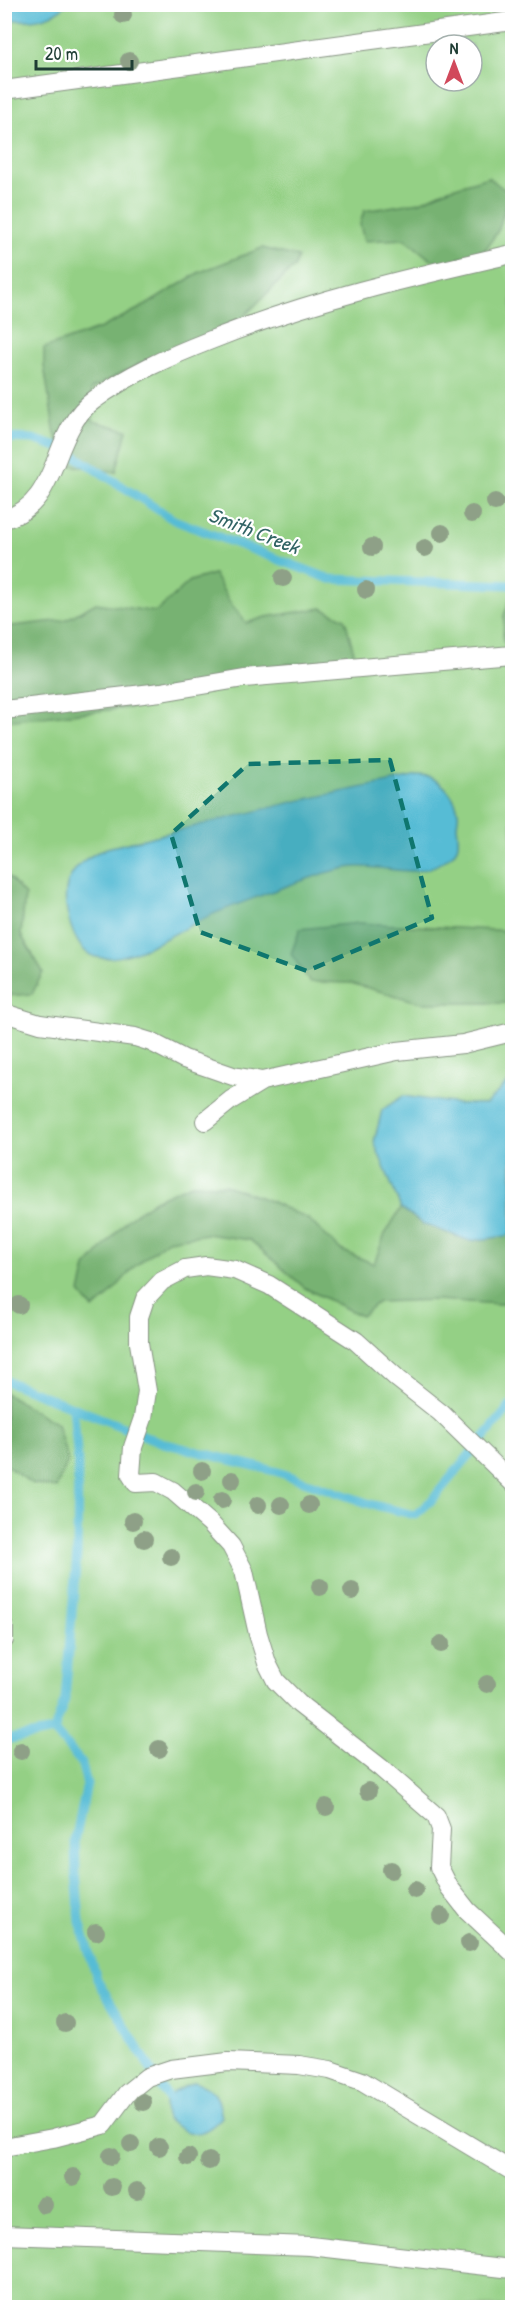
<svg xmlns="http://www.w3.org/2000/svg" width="517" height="2312" font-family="'Patrick Hand',sans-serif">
<rect width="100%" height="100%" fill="#fff"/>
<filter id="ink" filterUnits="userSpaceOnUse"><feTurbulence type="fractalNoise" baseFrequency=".0167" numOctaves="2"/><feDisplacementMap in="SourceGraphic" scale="12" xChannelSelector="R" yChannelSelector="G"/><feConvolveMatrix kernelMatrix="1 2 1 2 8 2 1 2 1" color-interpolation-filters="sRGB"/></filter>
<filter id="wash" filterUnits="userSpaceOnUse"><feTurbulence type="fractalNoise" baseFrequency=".008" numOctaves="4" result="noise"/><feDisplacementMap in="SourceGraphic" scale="24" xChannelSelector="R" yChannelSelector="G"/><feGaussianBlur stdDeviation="1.35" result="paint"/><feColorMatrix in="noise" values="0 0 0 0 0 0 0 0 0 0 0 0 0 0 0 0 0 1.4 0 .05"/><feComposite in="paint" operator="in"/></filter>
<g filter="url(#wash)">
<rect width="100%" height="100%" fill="#f2ebd5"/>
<path fill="#94d085" stroke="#5a865c" stroke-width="1.5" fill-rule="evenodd" d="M 5,5 L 512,5 L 512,2307 L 5,2308 ZM 436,45 L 472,45 L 472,81 L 436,81 Z"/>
<path fill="#77b272" stroke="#4b7853" stroke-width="1.5" d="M 488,177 L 509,193 L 499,229 L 486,249 L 445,264 L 430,259 L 405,239 L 364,241 L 360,224 L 364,211 L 420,202 L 449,189 Z
M 262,248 L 298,257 L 295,266 L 235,325 L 139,364 L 91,389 L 93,421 L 127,430 L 116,472 L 69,465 L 55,434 L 44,366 L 44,348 L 101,328 L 148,304 L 198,273 Z
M 214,574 L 229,601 L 246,623 L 266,617 L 322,608 L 345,619 L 354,653 L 340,662 L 286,664 L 146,706 L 5,721 L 4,627 L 65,620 L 96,603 L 156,612 L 190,581 Z
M 512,592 L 512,654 L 503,641 L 504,616 Z
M 4,872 L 25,895 L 21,935 L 43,972 L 32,994 L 5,996 Z
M 359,923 L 512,931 L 512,1003 L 422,1003 L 350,983 L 310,982 L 291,954 L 300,929 Z
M 191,1184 L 225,1185 L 268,1200 L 308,1219 L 341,1250 L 374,1264 L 385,1234 L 401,1208 L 423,1224 L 507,1236 L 512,1233 L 512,1298 L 500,1304 L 436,1300 L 378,1302 L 361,1316 L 305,1288 L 250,1240 L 206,1234 L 168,1240 L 135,1266 L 107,1298 L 93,1309 L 80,1293 L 86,1267 L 128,1219 L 155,1200 Z
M 5,1393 L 57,1424 L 68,1461 L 56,1488 L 31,1483 L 5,1464 Z"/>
<path fill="#57bcd5" stroke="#3b7c84" stroke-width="1.5" d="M 5,4 L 66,4 L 66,5 C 48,21 28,22 5,19 Z
M 418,776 C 422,777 428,776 431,778 C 445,783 456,799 458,812 C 459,817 457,821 457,826 C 458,835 461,847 452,855 C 420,881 400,868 365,867 C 354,866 340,869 329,872 C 292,883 254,898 218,912 C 185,925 131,965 96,957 C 77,953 68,921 66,905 C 62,875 82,858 107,848 L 297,801 Z
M 512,1078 L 512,1233 L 507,1236 L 470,1241 L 423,1224 L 401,1208 L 374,1142 L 382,1110 L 403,1096 L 459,1104 L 486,1104 Z
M 195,2082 C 216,2090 218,2095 222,2117 C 201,2140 189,2137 166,2119 L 165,2103 L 173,2092 Z"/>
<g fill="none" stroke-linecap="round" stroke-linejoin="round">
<path stroke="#57bcd5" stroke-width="9" d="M 4,438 L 33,439 L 66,450 L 174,520 L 330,579 L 512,585
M 4,1380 L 163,1443 L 278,1472 L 370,1504 L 415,1515 L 432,1500 L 512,1404
M 54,1731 L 81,1762 L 87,1784 L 75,1841 L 76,1873 L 80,1922 L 97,1979 L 168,2098
M 4,1740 L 54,1731 L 65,1699 L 77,1553 L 78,1462 L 73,1407"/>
</g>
</g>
<g filter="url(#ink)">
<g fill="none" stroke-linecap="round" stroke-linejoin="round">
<defs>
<path id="service" d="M 4,90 L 512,21
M 4,519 C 61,505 50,431 94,400 C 129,374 170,356 211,340 C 308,301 411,277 512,254
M 4,710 L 161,692 L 244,678 L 512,655
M 4,1013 L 40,1024 L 135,1037 L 151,1042 L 184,1059 L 233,1076 L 262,1081 L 397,1051 L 463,1044 L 512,1032
M 205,1121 L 231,1100 L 262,1081
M 512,1482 L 441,1413 L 398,1379 L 356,1341 L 269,1285 L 235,1270 L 206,1266 L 185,1269 L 162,1281 L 145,1299 L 139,1317 L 139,1343 L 147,1391 L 143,1418 L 133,1447 L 131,1475 L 136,1483 L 156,1482 L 173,1491 L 210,1523 L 231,1546 L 244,1571 L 258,1634 L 267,1663 L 276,1681 L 299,1704 L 381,1768 L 436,1816 L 441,1829 L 439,1867 L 449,1887 L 467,1910 L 512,1952
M 4,1627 L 4,1640
M 4,2147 L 53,2138 L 103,2125 L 127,2093 L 147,2077 L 171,2069 L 228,2062 L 299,2065 L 330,2070 L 362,2081 L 512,2171
M 4,2235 L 310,2246 L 512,2269"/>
</defs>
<use href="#service" stroke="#889484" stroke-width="20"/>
<use href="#service" stroke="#fff" stroke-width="18"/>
</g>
<g fill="#8ea087">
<circle cx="123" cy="15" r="9"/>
<circle cx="129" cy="61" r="9"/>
<circle cx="495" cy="502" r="9"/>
<circle cx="472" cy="514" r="9"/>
<circle cx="442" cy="533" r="9"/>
<circle cx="372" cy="547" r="9"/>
<circle cx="425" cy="548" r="9"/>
<circle cx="283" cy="578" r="9"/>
<circle cx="366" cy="590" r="9"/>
<circle cx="19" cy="1305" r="9"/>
<circle cx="202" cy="1471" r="9"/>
<circle cx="232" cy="1480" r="9"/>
<circle cx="196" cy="1492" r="9"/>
<circle cx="222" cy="1500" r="9"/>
<circle cx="258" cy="1505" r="9"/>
<circle cx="281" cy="1505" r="9"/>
<circle cx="309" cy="1505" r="9"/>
<circle cx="133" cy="1521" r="9"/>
<circle cx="144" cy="1539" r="9"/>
<circle cx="171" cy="1557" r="9"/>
<circle cx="320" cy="1587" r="9"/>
<circle cx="352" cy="1591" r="9"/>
<circle cx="441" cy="1644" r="9"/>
<circle cx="487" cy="1684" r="9"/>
<circle cx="159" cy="1749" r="9"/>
<circle cx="21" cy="1751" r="9"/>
<circle cx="368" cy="1791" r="9"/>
<circle cx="326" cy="1807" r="9"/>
<circle cx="391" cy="1870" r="9"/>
<circle cx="415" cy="1890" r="9"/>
<circle cx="441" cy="1916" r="9"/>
<circle cx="96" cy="1932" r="9"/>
<circle cx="469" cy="1943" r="9"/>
<circle cx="65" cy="2023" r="9"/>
<circle cx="143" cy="2102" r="9"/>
<circle cx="131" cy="2144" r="9"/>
<circle cx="159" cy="2147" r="9"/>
<circle cx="111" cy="2156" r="9"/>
<circle cx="188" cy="2157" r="9"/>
<circle cx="209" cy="2161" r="9"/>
<circle cx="73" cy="2177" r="9"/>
<circle cx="112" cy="2187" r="9"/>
<circle cx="137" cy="2191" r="9"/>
<circle cx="44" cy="2205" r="9"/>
</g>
</g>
<path fill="#0f766e" fill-opacity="0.2" stroke="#0f766e" stroke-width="4.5" stroke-dasharray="12 8" stroke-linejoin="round" d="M 390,760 L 432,918 L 307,971 L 200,932 L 171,834 L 248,764 Z"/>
<g text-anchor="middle" stroke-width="4.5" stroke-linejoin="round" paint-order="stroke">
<g font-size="21" font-style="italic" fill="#306364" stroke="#fff">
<text transform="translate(254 531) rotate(21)" y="7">Smith Creek</text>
</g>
</g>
<rect width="517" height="2312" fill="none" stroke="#fff" stroke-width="24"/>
<g transform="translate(454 63)"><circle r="28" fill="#ffffff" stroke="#a5b1ae" stroke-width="1.5"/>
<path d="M0-4.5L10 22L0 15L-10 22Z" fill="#d1495b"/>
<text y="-9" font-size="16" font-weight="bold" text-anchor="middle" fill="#1f3d34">N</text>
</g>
<path d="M36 60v9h96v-9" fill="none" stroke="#1f3d34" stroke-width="3"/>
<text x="45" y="60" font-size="18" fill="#1f3d34" stroke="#ffffff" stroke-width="4.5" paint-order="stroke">20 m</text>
</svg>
